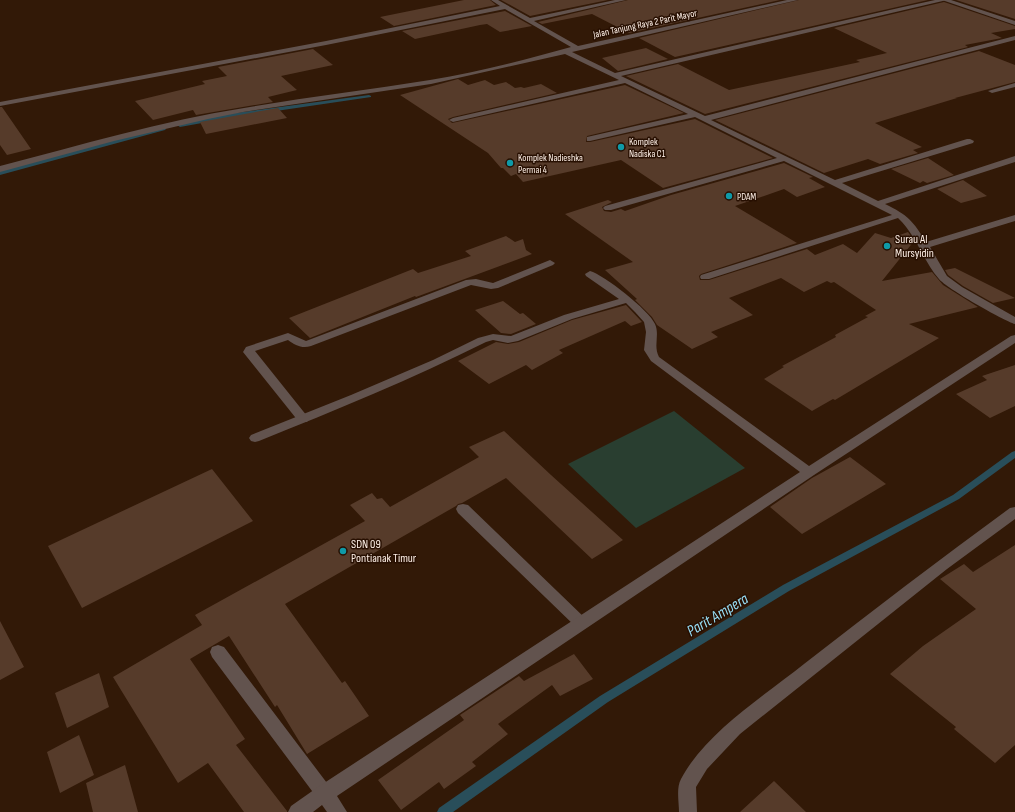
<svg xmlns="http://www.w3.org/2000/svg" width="1015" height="812" font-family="'Sofia Sans Condensed',sans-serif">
<rect width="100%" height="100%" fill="#321907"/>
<path fill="#293e30" d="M 674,411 L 745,468 L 636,528 L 568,464 Z"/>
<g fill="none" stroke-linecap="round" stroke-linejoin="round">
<path fill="#294e5a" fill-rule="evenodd" d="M 369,95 L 371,96 L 371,97 L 235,117 L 180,127 L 177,125 L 180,123 L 235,113 Z
M 163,127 L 166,129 L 165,130 L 0,175 L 0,171 Z
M 1015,451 L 1015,458 L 959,499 L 789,591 L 608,702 L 453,812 L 437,812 L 439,808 L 600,696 L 783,585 L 953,495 L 1012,452 Z"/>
</g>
<path fill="#563b2a" d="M 464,0 L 490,0 L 496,5 L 394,26 L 380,17 Z
M 501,0 L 608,0 L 530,16 Z
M 628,0 L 780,0 L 629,33 L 592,14 L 542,24 L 538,22 Z
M 799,0 L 928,0 L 675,57 L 639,38 Z
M 956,0 L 1015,0 L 1015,19 Z
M 944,2 L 1015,26 L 1015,29 L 991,33 L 1002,38 L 965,45 L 968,47 L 705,114 L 626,76 L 678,64 L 729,90 L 860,62 L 856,60 L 887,53 L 834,28 Z
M 505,11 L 532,26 L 500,32 L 487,24 L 480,25 L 415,39 L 402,31 Z
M 646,48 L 668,59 L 618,71 L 602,58 Z
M 313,49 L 333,65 L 281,76 L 297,90 L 268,97 L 273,102 L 196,115 L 193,110 L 153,120 L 135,101 L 205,84 L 202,81 L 227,76 L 218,67 Z
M 979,51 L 1015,65 L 1015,82 L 955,98 L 957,98 L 875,123 L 922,147 L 913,150 L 918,153 L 880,164 L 868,159 L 824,173 L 715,120 Z
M 458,79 L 468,85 L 485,80 L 494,85 L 506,82 L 515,88 L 521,87 L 524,88 L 541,84 L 557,93 L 453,117 L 448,119 L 452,123 L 625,85 L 684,113 L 587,136 L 586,142 L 590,142 L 695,119 L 773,158 L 663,188 L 621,160 L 523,182 L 516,174 L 511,176 L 503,168 L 501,168 L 488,153 L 400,95 Z
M 0,107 L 2,107 L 31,149 L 7,155 L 0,145 Z
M 278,108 L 287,118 L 206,134 L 200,122 Z
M 928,158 L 954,175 L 927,183 L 923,181 L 920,183 L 891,169 Z
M 784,163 L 813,177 L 809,178 L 825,187 L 797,197 L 784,189 L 735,206 L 797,243 L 701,274 L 699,276 L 700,280 L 709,280 L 807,249 L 815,255 L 843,244 L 857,253 L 875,233 L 891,238 L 908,232 L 914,241 L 882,281 L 932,272 L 943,285 L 978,307 L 909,324 L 939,338 L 835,400 L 833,399 L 812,411 L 764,379 L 784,367 L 782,366 L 836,337 L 835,335 L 868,317 L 865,316 L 876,310 L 834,282 L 831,283 L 827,281 L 804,292 L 781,278 L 729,298 L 753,315 L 711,332 L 718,337 L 692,349 L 657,325 L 652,317 L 635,300 L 637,299 L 605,270 L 633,262 L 565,214 L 608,200 L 612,202 L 602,207 L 604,211 L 611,212 L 621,209 L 625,211 L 671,195 Z
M 963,180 L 987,196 L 961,203 L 937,189 Z
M 506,236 L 515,242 L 523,239 L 526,250 L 532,254 L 416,297 L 415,296 L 310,338 L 289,318 L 413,269 L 418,273 L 471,256 L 465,251 Z
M 955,268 L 1015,298 L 993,303 L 963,286 L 948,275 L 945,270 Z
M 503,301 L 520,314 L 523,313 L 536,324 L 511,334 L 501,333 L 475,310 Z
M 626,305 L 642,322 L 631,326 L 625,321 L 559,350 L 563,353 L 532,370 L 526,365 L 489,384 L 458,361 L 496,342 L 508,344 L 519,342 L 572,320 Z
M 1015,365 L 1015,406 L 990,418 L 956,394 L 987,380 L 982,376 Z
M 504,431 L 551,475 L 623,540 L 592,559 L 506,478 L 462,503 L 458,504 L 456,506 L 285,604 L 342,683 L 345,681 L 369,716 L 307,754 L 277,705 L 275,707 L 229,636 L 190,659 L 245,739 L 236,745 L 287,811 L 287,812 L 244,812 L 208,763 L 178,783 L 113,677 L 202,625 L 195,615 L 365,521 L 350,505 L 372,493 L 377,499 L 382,498 L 390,507 L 479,457 L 469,447 Z
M 850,457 L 886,484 L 802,534 L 770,507 L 812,478 Z
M 212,469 L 253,521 L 82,608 L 48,546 Z
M 1015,545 L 1015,745 L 995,763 L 954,729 L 956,727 L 890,674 L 923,646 L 976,609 L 940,579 L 964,564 L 973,572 Z
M 0,621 L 24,667 L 0,680 Z
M 574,654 L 593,679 L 560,696 L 552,685 L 498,724 L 508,734 L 472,762 L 476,766 L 444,789 L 439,782 L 401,810 L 378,780 L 464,720 L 460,715 L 519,676 L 524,681 Z
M 99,673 L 109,707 L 67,728 L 55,693 Z
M 79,735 L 94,775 L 60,793 L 47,752 Z
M 125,765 L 138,812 L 93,812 L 86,783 Z
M 774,781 L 806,812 L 740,812 Z"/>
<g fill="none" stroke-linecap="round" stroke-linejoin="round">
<path fill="#62534e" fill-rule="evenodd" d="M 550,260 L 555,263 L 553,265 L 498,288 L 491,289 L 471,285 L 311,346 C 302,349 295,345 288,340 L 255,351 L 307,416 L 309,419 L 307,422 L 299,422 L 243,352 L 246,347 L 288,333 L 306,341 L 466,280 L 476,279 L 493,283 Z
M 463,504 L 468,505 L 586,619 L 589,623 L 586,627 L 581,629 L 576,627 L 458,513 L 456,509 L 458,505 Z
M 218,645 L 224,647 L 330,787 L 333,793 L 330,799 L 324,802 L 318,799 L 212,657 L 210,652 L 212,647 Z"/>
<path fill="#62534e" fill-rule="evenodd" d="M 491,0 L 498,0 L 530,18 L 615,0 L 626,0 L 534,21 L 578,46 L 787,0 L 798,0 L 572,52 L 615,73 L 903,7 L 935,0 L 947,0 L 621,76 L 705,116 L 1015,36 L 1015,40 L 711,120 L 835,180 L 967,139 L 970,139 L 974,141 L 973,143 L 842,183 L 878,201 L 1015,156 L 1015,162 L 885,204 C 908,215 913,221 926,242 L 1015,215 L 1015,221 L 930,247 L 947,276 L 962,287 L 1015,317 L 1015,324 C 1004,321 946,288 939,279 C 923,261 917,236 898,218 L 709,279 L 701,279 L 700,277 L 701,275 L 892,215 L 784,161 L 611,210 L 605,210 L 603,208 L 605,206 L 777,158 L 695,117 L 590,141 L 587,141 L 587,137 L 688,114 L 625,83 L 453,122 L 449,120 L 453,118 L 619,80 L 565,54 L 431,84 L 243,112 L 208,119 L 114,141 L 0,172 L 0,166 C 81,145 162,121 244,108 C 306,97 368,90 430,80 C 477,72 525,60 571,47 L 505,9 L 326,45 L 0,106 L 0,102 L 326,41 L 500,6 Z
M 1015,83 L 1015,87 L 992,93 L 988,91 Z
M 590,271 C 604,275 649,310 655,324 C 660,335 653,346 659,357 L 809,466 L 1011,336 L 1015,335 L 1015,343 L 814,475 L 337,796 L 347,812 L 327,812 L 322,805 L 313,812 L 288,812 L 291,806 L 318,787 L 800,472 L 651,361 L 644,350 L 646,332 L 644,322 L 635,312 L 626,303 L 572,319 L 518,341 L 508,343 L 493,340 L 486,342 C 412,379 336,410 259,441 L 255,442 L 251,441 L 249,438 L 251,435 L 351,395 L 433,360 L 478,338 L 493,334 L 511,336 L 564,315 L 619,299 L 586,276 L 585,274 Z
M 1015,507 L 1015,519 L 947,569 L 740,734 L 707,769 L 696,787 L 697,812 L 679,812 C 679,802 676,788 681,779 C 705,733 764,696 804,664 C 872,611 940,559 1010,508 Z"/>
<path fill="#62534e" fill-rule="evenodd" d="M 942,0 L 951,0 L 1015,21 L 1015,25 Z"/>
</g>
<g fill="#0f9aa8" stroke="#270f01" stroke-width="1.5">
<circle cx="621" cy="147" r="4"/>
<circle cx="510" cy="163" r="4"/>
<circle cx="729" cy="196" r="4"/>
<circle cx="887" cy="246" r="4"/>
<circle cx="343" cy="551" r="4"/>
</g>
<g text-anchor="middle" stroke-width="3" stroke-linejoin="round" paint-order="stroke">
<g font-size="10" fill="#fef0e7" stroke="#270f01">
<text transform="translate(645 23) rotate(-12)" y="4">Jalan Tanjung Raya 2 Parit Mayor</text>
</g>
<g font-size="10" fill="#fef0e7" stroke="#270f01" text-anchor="start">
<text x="629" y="145">Komplek<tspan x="629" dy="12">Nadiska C1</tspan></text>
<text x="518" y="161">Komplek Nadieshka<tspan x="518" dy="12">Permai 4</tspan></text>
<text x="737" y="200">PDAM</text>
</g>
<g font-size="12" fill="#fef0e7" stroke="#270f01" text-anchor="start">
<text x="895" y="243">Surau Al<tspan x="895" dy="14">Mursyidin</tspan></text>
<text x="351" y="548">SDN 09<tspan x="351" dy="14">Pontianak Timur</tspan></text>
</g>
<g font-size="16" font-style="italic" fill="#96dcf3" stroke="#270f01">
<text transform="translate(717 614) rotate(-31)" y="6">Parit Ampera</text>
</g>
</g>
</svg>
